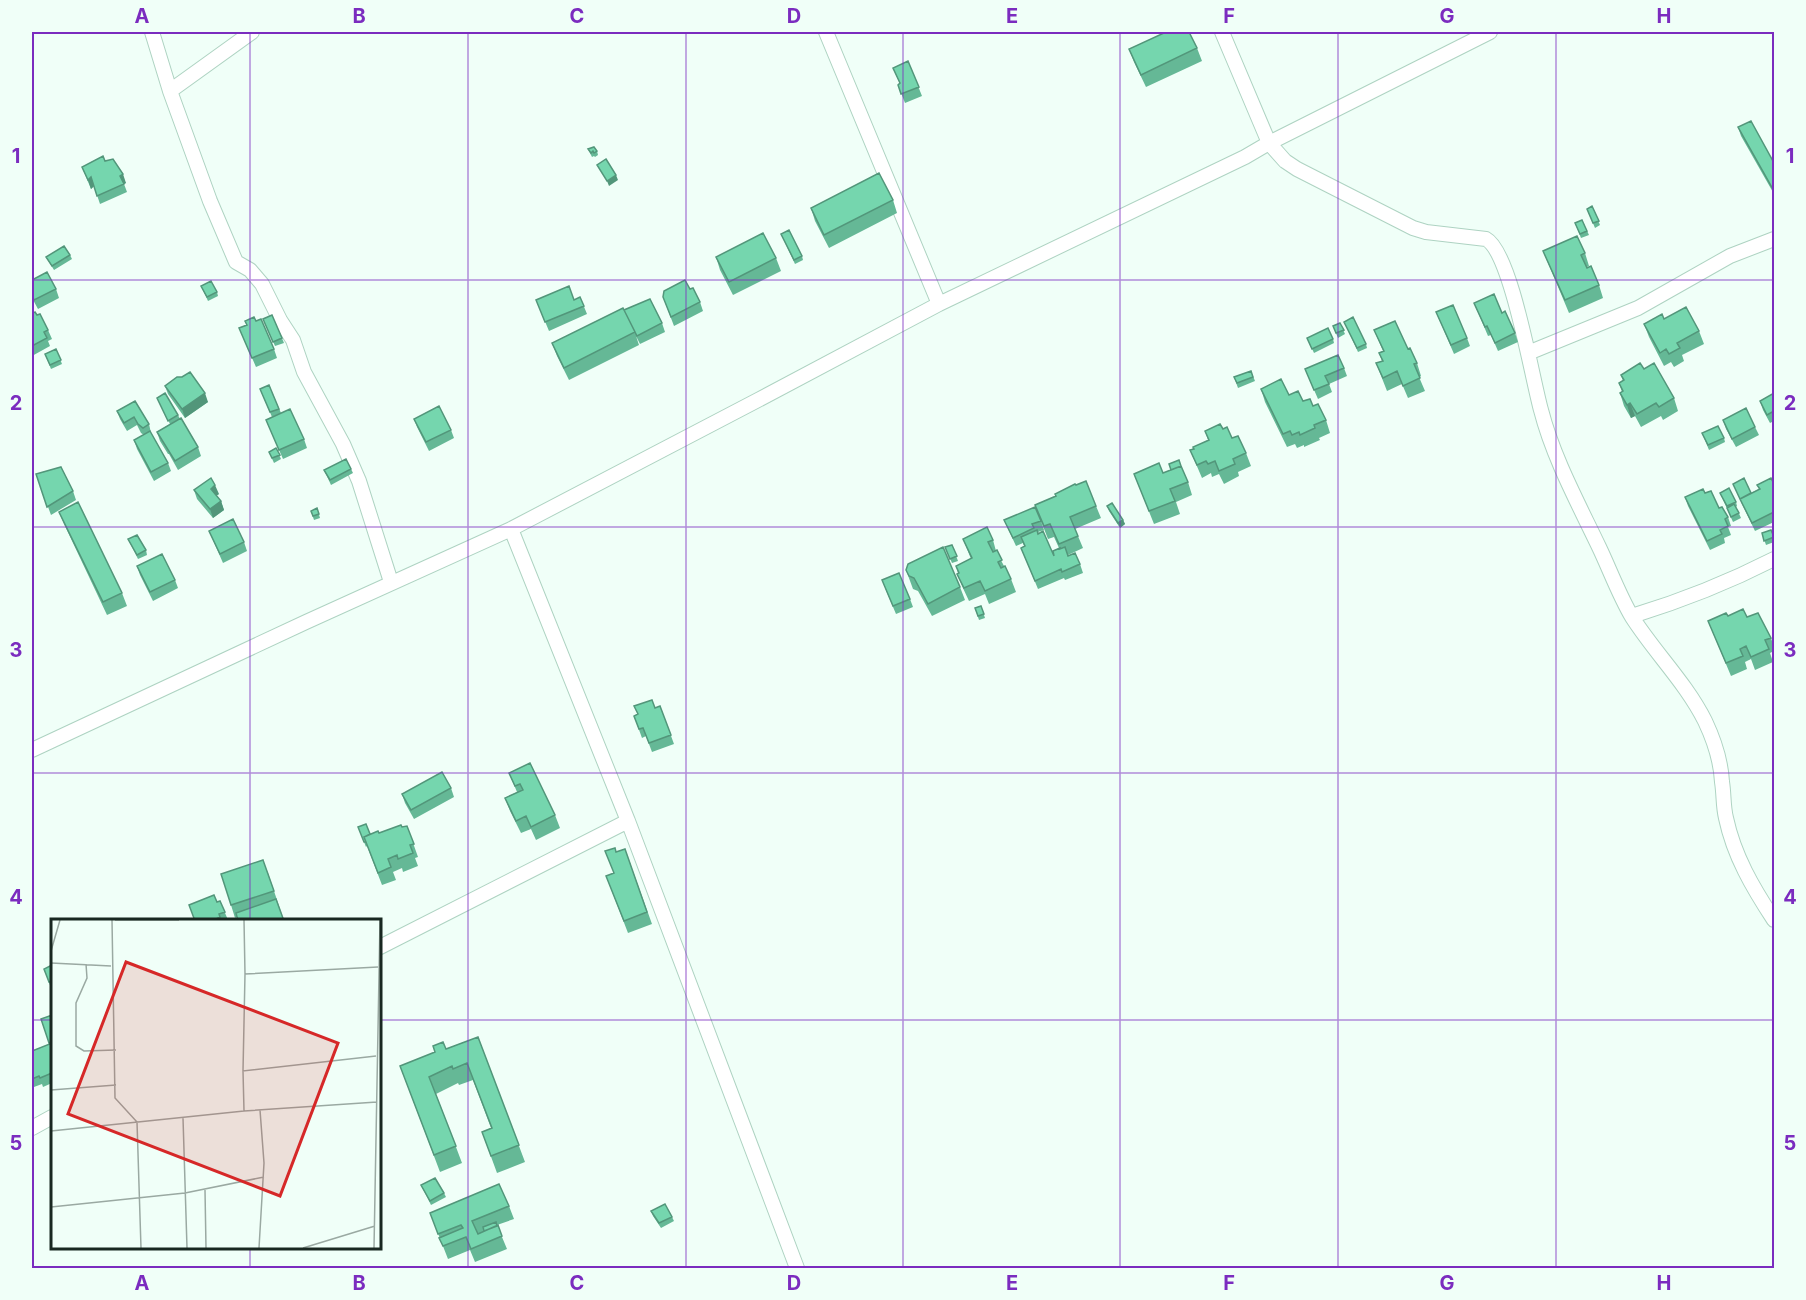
<svg xmlns="http://www.w3.org/2000/svg" width="1806" height="1300" font-family="Inter,sans-serif">
<rect width="100%" height="100%" fill="#f0fff8"/>
<g fill="none" stroke-linecap="round" stroke-linejoin="round">
<defs>
<path id="street" d="M 152,32 L 170,91 L 210,201 L 236,262 L 250,270 L 262,284 L 280,320 L 293,340 L 304,372 L 343,444 L 359,481 L 391,582
M 826,32 L 939,304
M 1222,32 L 1269,143 L 1285,161 L 1297,169 L 1413,228 L 1426,232 L 1486,239 C 1511,252 1532,378 1541,410 C 1553,457 1578,503 1599,547 C 1610,570 1619,595 1632,617 C 1655,653 1686,683 1705,721 C 1714,740 1721,761 1722,782 C 1724,794 1723,806 1726,818 C 1734,856 1753,888 1774,920
M 170,91 L 252,32
M 1528,353 L 1638,308 L 1730,256 L 1774,239
M 511,529 L 628,821
M 1632,616 C 1681,601 1729,582 1774,559
M 32,750 L 306,622 L 511,529 L 758,400 L 939,304 L 1245,157 L 1269,143 L 1490,32
M 380,947 L 628,821 L 797,1268
M 32,1128 L 52,1117"/>
</defs>
<use href="#street" stroke="#aed3c2" stroke-width="16"/>
<use href="#street" stroke="#fff" stroke-width="14"/>
</g>
<path fill="#65b896" fill-rule="evenodd" d="M 1197,48 L 1202,61 L 1146,87 L 1134,62 L 1129,49 Z
M 908,61 L 922,96 L 905,103 L 898,85 L 900,84 L 893,68 Z
M 1738,127 L 1774,163 L 1774,194 L 1741,136 Z
M 588,149 L 597,151 L 598,155 L 595,157 L 594,156 L 592,157 Z
M 105,161 L 126,183 L 124,184 L 127,192 L 100,204 L 94,186 L 91,189 L 82,167 Z
M 893,200 L 897,213 L 829,248 L 815,221 L 811,208 Z
M 1592,206 L 1600,225 L 1595,228 L 1587,209 Z
M 1582,220 L 1589,235 L 1581,238 L 1575,223 Z
M 781,234 L 802,256 L 803,260 L 795,264 Z
M 1543,251 L 1585,253 L 1589,266 L 1587,267 L 1599,285 L 1603,298 L 1569,313 Z
M 70,255 L 72,259 L 54,270 L 46,257 Z
M 716,257 L 776,258 L 781,271 L 733,295 L 720,270 Z
M 32,280 L 56,289 L 59,298 L 38,309 L 32,298 Z
M 201,286 L 217,292 L 218,296 L 208,301 Z
M 690,289 L 700,302 L 703,311 L 674,326 L 663,297 Z
M 580,297 L 587,314 L 549,331 L 536,300 L 574,300 Z
M 1474,303 L 1502,313 L 1515,333 L 1518,342 L 1498,351 L 1491,335 L 1488,336 Z
M 1436,312 L 1467,338 L 1470,346 L 1454,354 Z
M 625,313 L 662,323 L 665,332 L 640,344 L 636,336 L 639,345 L 569,380 L 557,356 L 552,343 Z
M 32,314 L 37,315 L 48,330 L 52,339 L 48,341 L 50,346 L 32,356 Z
M 272,315 L 284,343 L 275,346 L 263,319 Z
M 1664,319 L 1699,331 L 1704,344 L 1682,355 L 1684,361 L 1674,367 L 1671,362 L 1664,366 L 1649,337 L 1644,324 Z
M 1340,323 L 1345,334 L 1338,338 L 1333,326 Z
M 246,325 L 274,349 L 277,358 L 256,367 L 239,328 Z
M 1346,326 L 1366,344 L 1367,348 L 1358,352 Z
M 1374,330 L 1408,349 L 1417,363 L 1421,376 L 1419,377 L 1425,391 L 1408,398 L 1402,384 L 1387,391 L 1376,363 L 1382,361 L 1379,353 L 1383,351 Z
M 1307,338 L 1333,339 L 1334,343 L 1314,353 Z
M 56,349 L 62,364 L 51,369 L 45,354 Z
M 1344,368 L 1347,376 L 1329,384 L 1332,392 L 1318,399 L 1305,369 Z
M 1644,369 L 1674,398 L 1678,411 L 1663,420 L 1661,416 L 1641,427 L 1635,416 L 1631,418 L 1624,406 L 1620,393 L 1622,392 L 1619,383 L 1623,381 L 1621,375 Z
M 1251,371 L 1255,381 L 1238,388 L 1234,377 Z
M 182,377 L 208,402 L 185,418 L 168,394 L 165,386 Z
M 269,385 L 281,413 L 272,417 L 260,389 Z
M 1261,389 L 1289,395 L 1313,406 L 1326,420 L 1330,433 L 1319,438 L 1320,440 L 1304,447 L 1304,445 L 1297,448 L 1295,444 L 1287,447 L 1265,402 Z
M 1774,393 L 1774,421 L 1770,423 L 1763,410 L 1760,401 Z
M 157,398 L 178,415 L 180,419 L 198,447 L 201,456 L 178,470 L 169,454 L 168,454 L 160,441 L 157,432 L 170,424 Z
M 135,401 L 149,424 L 151,433 L 168,463 L 171,471 L 154,481 L 137,449 L 134,440 L 144,435 L 141,433 L 137,425 L 127,431 L 120,419 L 117,411 Z
M 414,419 L 451,430 L 454,438 L 429,451 L 417,427 Z
M 266,420 L 304,439 L 307,448 L 283,459 Z
M 1723,420 L 1755,427 L 1759,435 L 1736,447 L 1726,429 Z
M 1223,429 L 1246,453 L 1251,466 L 1238,472 L 1239,476 L 1224,484 L 1219,474 L 1212,477 L 1211,473 L 1202,478 L 1190,450 L 1208,440 L 1205,431 Z
M 1702,433 L 1724,438 L 1725,442 L 1709,450 Z
M 276,448 L 281,459 L 274,463 L 269,452 Z
M 351,469 L 353,473 L 331,485 L 324,470 Z
M 1163,473 L 1188,482 L 1192,495 L 1176,502 L 1180,514 L 1154,524 L 1134,474 Z
M 36,474 L 73,491 L 76,500 L 51,515 Z
M 1773,482 L 1774,482 L 1774,522 L 1755,531 L 1741,502 L 1751,493 L 1759,489 L 1757,485 Z
M 194,490 L 219,494 L 216,496 L 221,501 L 224,510 L 213,518 L 197,499 Z
M 1720,493 L 1736,502 L 1737,506 L 1736,507 L 1741,518 L 1733,522 Z
M 1685,497 L 1719,508 L 1728,517 L 1731,526 L 1728,527 L 1731,535 L 1724,538 L 1725,543 L 1710,550 L 1688,506 Z
M 1096,506 L 1101,518 L 1075,529 L 1083,548 L 1068,555 L 1080,564 L 1083,573 L 1065,580 L 1064,578 L 1038,589 L 1021,548 L 1024,546 L 1023,543 L 1016,546 L 1004,520 ZM 1041,521 L 1048,539 L 1054,537 L 1059,548 L 1054,556 L 1038,532 L 1044,530 Z
M 1107,506 L 1123,520 L 1125,524 L 1120,528 L 1109,511 Z
M 317,508 L 320,518 L 314,520 L 311,511 Z
M 59,512 L 122,593 L 127,606 L 107,615 L 64,524 Z
M 1771,530 L 1774,538 L 1774,542 L 1766,545 L 1762,533 Z
M 209,531 L 244,542 L 247,551 L 223,563 Z
M 128,539 L 146,550 L 147,555 L 138,559 Z
M 963,539 L 993,540 L 996,551 L 1011,579 L 1016,592 L 989,604 L 985,594 L 969,601 L 962,586 L 957,574 L 958,573 L 956,566 L 971,559 Z
M 952,545 L 958,561 L 952,563 L 945,547 Z
M 137,566 L 175,580 L 178,588 L 153,601 L 140,575 Z
M 906,570 L 960,587 L 965,600 L 932,616 L 918,591 L 913,589 Z
M 885,588 L 910,599 L 913,607 L 896,614 Z
M 981,606 L 985,618 L 979,620 L 975,608 Z
M 1728,616 L 1747,617 L 1771,638 L 1774,647 L 1774,651 L 1770,653 L 1773,662 L 1755,670 L 1751,659 L 1745,662 L 1747,669 L 1731,676 L 1708,621 Z
M 660,706 L 674,744 L 652,752 L 646,736 L 642,738 L 634,716 Z
M 509,773 L 555,815 L 560,828 L 536,840 L 531,829 L 521,833 L 510,811 L 505,798 L 517,792 Z
M 451,788 L 454,797 L 414,819 L 405,803 L 402,794 Z
M 407,826 L 418,857 L 415,858 L 418,866 L 403,872 L 402,868 L 393,872 L 396,880 L 382,885 L 367,846 L 366,847 L 358,827 L 370,834 L 379,833 Z
M 625,849 L 652,924 L 628,933 L 606,876 L 613,874 L 616,852 Z
M 268,873 L 284,921 L 237,917 L 235,918 L 231,905 Z
M 220,901 L 228,920 L 195,921 L 217,902 Z
M 52,965 L 52,991 L 47,977 Z
M 52,1015 L 52,1083 L 43,1087 L 42,1084 L 34,1087 L 32,1081 L 32,1051 L 50,1044 L 41,1019 Z
M 478,1037 L 525,1162 L 497,1173 L 482,1132 L 491,1128 L 473,1080 L 459,1085 L 458,1083 L 436,1094 L 462,1163 L 440,1172 L 400,1066 Z
M 421,1185 L 444,1193 L 446,1197 L 431,1205 Z
M 509,1206 L 514,1219 L 497,1225 L 507,1249 L 475,1262 L 470,1250 L 448,1259 L 430,1213 Z
M 651,1211 L 672,1217 L 674,1221 L 661,1228 L 653,1216 Z"/>
<path fill="#52967a" d="M 123,174 L 126,183 L 124,184 L 120,176 Z
M 616,175 L 618,180 L 609,186 L 607,181 Z
M 91,177 L 94,186 L 91,189 L 88,180 Z
M 205,393 L 208,402 L 185,418 L 182,409 Z
M 1630,403 L 1635,416 L 1631,418 L 1627,405 Z
M 215,485 L 219,494 L 214,497 L 211,489 Z
M 221,501 L 224,510 L 213,518 L 210,509 Z
M 1123,520 L 1125,524 L 1120,528 L 1118,523 Z"/>
<path fill="#75d6ae" stroke="#52967a" stroke-width="1.5" d="M 1166,32 L 1189,32 L 1197,48 L 1141,75 L 1129,49 Z
M 908,61 L 919,87 L 901,94 L 898,85 L 900,83 L 893,68 Z
M 1751,121 L 1774,163 L 1774,191 L 1738,127 Z
M 594,147 L 597,151 L 594,153 L 593,151 L 591,153 L 588,149 Z
M 103,156 L 105,161 L 113,159 L 123,174 L 120,176 L 124,184 L 97,196 L 91,177 L 88,180 L 82,167 Z
M 606,159 L 616,175 L 607,181 L 597,165 Z
M 879,173 L 893,200 L 824,235 L 811,208 Z
M 1592,206 L 1599,221 L 1593,223 L 1587,209 Z
M 1582,220 L 1587,231 L 1580,234 L 1575,223 Z
M 789,230 L 802,256 L 794,260 L 781,234 Z
M 763,233 L 776,258 L 729,282 L 716,257 Z
M 1577,236 L 1585,253 L 1581,255 L 1587,268 L 1591,266 L 1599,285 L 1565,300 L 1543,251 Z
M 64,246 L 70,255 L 52,266 L 46,257 Z
M 47,272 L 56,289 L 34,300 L 32,295 L 32,280 Z
M 685,280 L 690,289 L 693,288 L 700,302 L 671,317 L 663,297 L 664,291 Z
M 211,281 L 217,292 L 207,297 L 201,286 Z
M 569,286 L 574,300 L 580,297 L 584,306 L 545,322 L 536,300 Z
M 1494,294 L 1502,313 L 1505,311 L 1515,333 L 1495,343 L 1487,326 L 1485,327 L 1474,303 Z
M 650,299 L 662,323 L 637,336 L 624,310 Z
M 1453,305 L 1467,338 L 1451,345 L 1436,312 Z
M 1686,307 L 1699,331 L 1677,343 L 1680,348 L 1669,354 L 1666,349 L 1660,353 L 1644,324 L 1662,314 L 1664,319 Z
M 623,308 L 635,332 L 564,368 L 552,343 Z
M 35,312 L 37,315 L 40,314 L 48,330 L 44,332 L 47,338 L 32,346 L 32,314 Z
M 272,315 L 282,338 L 273,342 L 263,319 Z
M 254,317 L 256,321 L 261,319 L 274,349 L 252,358 L 239,328 L 247,325 L 245,321 Z
M 1353,317 L 1366,344 L 1357,348 L 1344,322 Z
M 1395,321 L 1408,349 L 1410,348 L 1417,363 L 1414,364 L 1420,378 L 1403,386 L 1397,371 L 1383,378 L 1376,363 L 1383,361 L 1379,353 L 1384,351 L 1374,330 Z
M 1340,323 L 1344,330 L 1336,333 L 1333,326 Z
M 1328,328 L 1333,339 L 1312,349 L 1307,338 Z
M 56,349 L 61,360 L 50,365 L 45,354 Z
M 1338,355 L 1344,368 L 1325,376 L 1329,384 L 1314,390 L 1305,369 Z
M 1640,363 L 1644,369 L 1654,363 L 1674,398 L 1659,407 L 1656,403 L 1637,414 L 1630,403 L 1627,405 L 1620,393 L 1623,391 L 1619,383 L 1624,380 L 1621,375 Z
M 1251,371 L 1253,377 L 1237,383 L 1234,377 Z
M 190,372 L 205,393 L 182,409 L 165,386 L 177,377 L 182,377 Z
M 1281,379 L 1289,395 L 1298,391 L 1303,401 L 1310,399 L 1313,406 L 1318,404 L 1326,420 L 1314,425 L 1315,428 L 1300,435 L 1299,432 L 1292,435 L 1290,431 L 1283,434 L 1261,389 Z
M 269,385 L 279,409 L 270,412 L 260,389 Z
M 165,393 L 178,415 L 168,421 L 157,398 Z
M 1774,393 L 1774,411 L 1767,415 L 1760,401 Z
M 135,401 L 149,424 L 143,428 L 138,424 L 134,417 L 124,423 L 117,411 Z
M 439,406 L 451,430 L 426,442 L 414,419 Z
M 1746,408 L 1755,427 L 1732,439 L 1723,420 Z
M 290,409 L 304,439 L 279,450 L 266,420 Z
M 181,418 L 198,447 L 175,461 L 157,432 Z
M 1220,424 L 1223,429 L 1227,427 L 1232,438 L 1238,436 L 1246,453 L 1233,459 L 1235,464 L 1219,471 L 1215,461 L 1208,464 L 1206,461 L 1197,465 L 1190,450 L 1194,449 L 1193,447 L 1209,440 L 1205,431 Z
M 1718,426 L 1724,438 L 1708,445 L 1702,433 Z
M 150,431 L 168,463 L 151,472 L 134,440 Z
M 276,448 L 280,455 L 272,458 L 269,452 Z
M 346,459 L 351,469 L 330,480 L 324,470 Z
M 1179,460 L 1181,466 L 1171,470 L 1169,464 Z
M 1159,463 L 1163,473 L 1181,466 L 1188,482 L 1170,489 L 1175,501 L 1149,511 L 1134,474 Z
M 61,467 L 73,491 L 47,507 L 36,474 Z
M 211,478 L 215,485 L 211,489 L 221,501 L 210,509 L 194,490 Z
M 1744,478 L 1751,493 L 1740,499 L 1733,484 Z
M 1771,478 L 1773,482 L 1774,482 L 1774,512 L 1752,523 L 1740,499 L 1760,489 L 1757,485 Z
M 1086,481 L 1096,506 L 1070,517 L 1078,536 L 1059,544 L 1050,524 L 1044,526 L 1035,505 L 1056,496 L 1055,494 L 1075,484 L 1076,485 Z
M 1729,488 L 1736,502 L 1727,506 L 1720,493 Z
M 1703,489 L 1705,493 L 1711,491 L 1719,508 L 1722,507 L 1728,517 L 1725,519 L 1728,526 L 1720,530 L 1722,534 L 1707,541 L 1685,497 Z
M 78,502 L 122,593 L 103,602 L 59,512 Z
M 1112,503 L 1123,520 L 1118,523 L 1107,506 Z
M 1734,504 L 1739,513 L 1731,517 L 1727,508 Z
M 1035,507 L 1041,521 L 1032,524 L 1034,528 L 1013,538 L 1004,520 Z
M 317,508 L 319,514 L 313,516 L 311,511 Z
M 233,519 L 244,542 L 220,554 L 209,531 Z
M 987,527 L 993,540 L 988,542 L 993,552 L 997,550 L 1002,560 L 998,562 L 1001,568 L 1005,566 L 1011,579 L 985,591 L 980,581 L 964,588 L 957,574 L 959,573 L 956,566 L 972,558 L 963,539 Z
M 1037,530 L 1038,534 L 1043,531 L 1054,556 L 1053,551 L 1060,548 L 1060,549 L 1065,547 L 1068,556 L 1075,553 L 1080,564 L 1062,572 L 1061,569 L 1035,581 L 1021,548 L 1025,546 L 1021,537 Z
M 1771,530 L 1774,537 L 1764,541 L 1762,533 Z
M 137,535 L 146,550 L 137,555 L 128,539 Z
M 952,545 L 957,556 L 950,559 L 945,547 Z
M 943,547 L 960,587 L 928,604 L 914,578 L 909,576 L 906,570 L 908,564 Z
M 162,554 L 175,580 L 150,592 L 137,566 Z
M 899,573 L 910,599 L 893,606 L 882,580 Z
M 981,606 L 984,614 L 978,616 L 975,608 Z
M 1743,609 L 1747,617 L 1758,613 L 1771,638 L 1765,640 L 1769,649 L 1751,657 L 1746,646 L 1740,649 L 1743,656 L 1726,663 L 1708,621 L 1726,613 L 1728,616 Z
M 652,700 L 655,708 L 660,706 L 671,735 L 649,743 L 643,728 L 639,729 L 634,716 L 638,714 L 634,706 Z
M 530,763 L 555,815 L 531,827 L 526,816 L 516,821 L 505,798 L 523,790 L 520,784 L 515,786 L 509,773 Z
M 442,772 L 451,788 L 411,810 L 402,794 Z
M 366,824 L 370,834 L 364,837 L 366,842 L 364,842 L 358,827 Z
M 401,825 L 402,827 L 407,826 L 414,844 L 410,845 L 413,853 L 398,859 L 397,855 L 388,859 L 391,867 L 378,873 L 364,837 L 378,831 L 379,833 Z
M 615,848 L 616,852 L 625,849 L 647,912 L 624,921 L 606,876 L 614,873 L 605,851 Z
M 263,860 L 274,891 L 231,905 L 221,874 Z
M 214,895 L 217,902 L 220,901 L 225,912 L 219,914 L 220,917 L 212,921 L 195,921 L 189,905 Z
M 276,899 L 284,921 L 238,921 L 236,913 Z
M 52,965 L 52,981 L 49,982 L 44,969 Z
M 52,1015 L 52,1042 L 49,1043 L 41,1019 Z
M 478,1037 L 519,1145 L 491,1156 L 482,1132 L 492,1128 L 467,1063 L 453,1069 L 452,1066 L 429,1077 L 456,1146 L 434,1155 L 400,1066 L 435,1052 L 433,1046 L 443,1042 L 446,1049 Z
M 52,1043 L 52,1073 L 40,1078 L 39,1076 L 32,1079 L 32,1051 Z
M 435,1178 L 444,1193 L 430,1201 L 421,1185 Z
M 499,1184 L 509,1206 L 472,1221 L 478,1234 L 498,1225 L 502,1236 L 471,1249 L 466,1237 L 443,1246 L 439,1238 L 463,1228 L 461,1225 L 438,1234 L 430,1213 Z
M 665,1204 L 672,1217 L 659,1223 L 651,1211 Z
M 496,1222 L 497,1226 L 484,1231 L 483,1227 Z"/>
<path fill="none" stroke="#7b2cbf" stroke-width="1.5" stroke-opacity="0.55" d="M 250,32 L 250,920M 468,32 L 468,1268M 686,32 L 686,1268M 903,32 L 903,1268M 1120,32 L 1120,1268M 1338,32 L 1338,1268M 1556,32 L 1556,1268M 32,280 L 1774,280M 32,527 L 1774,527M 32,773 L 1774,773M 32,1020 L 52,1020M 380,1020 L 1774,1020M 250,1248 L 250,1268"/>
<g transform="translate(51 919)">
<rect width="330" height="330" fill="#f0fff8"/>
<path fill="none" stroke="#9aa9a2" stroke-width="1.5" d="M 61,1 L 64,179 L 86,203 L 90,329M 64,1 L 128,1M 193,1 L 194,55M 0,32 L 9,1M 0,44 L 60,47M 35,45 L 36,59 L 25,84 L 25,127 L 33,132 L 65,131M 325,137 L 192,152 L 194,55 L 327,48M 192,152 L 193,192M 0,171 L 65,166M 132,199 L 136,329M 0,212 L 193,192 L 326,183M 154,271 L 155,329M 0,288 L 134,274 L 213,258M 208,329 L 213,244 L 209,191M 252,329 L 324,307M 323,329 L 329,1"/>
<path fill="#d62828" fill-opacity="0.15" stroke="#d62828" stroke-width="3" d="M 75,43 L 287,124 L 229,277 L 17,195 Z"/>
<rect width="330" height="330" fill="none" stroke="#192821" stroke-width="3"/>
</g>
<rect width="1806" height="1300" fill="none" stroke="#f0fff8" stroke-width="66"/>
<rect x="33" y="33" width="1740" height="1234" fill="none" stroke="#7b2cbf" stroke-width="2"/>
<g font-size="20" text-anchor="middle" font-weight="bold" fill="#7b2cbf">
<text x="142" y="23">A</text>
<text x="359" y="23">B</text>
<text x="577" y="23">C</text>
<text x="794" y="23">D</text>
<text x="1012" y="23">E</text>
<text x="1229" y="23">F</text>
<text x="1447" y="23">G</text>
<text x="1664" y="23">H</text>
<text x="16" y="163">1</text>
<text x="1790" y="163">1</text>
<text x="16" y="410">2</text>
<text x="1790" y="410">2</text>
<text x="16" y="657">3</text>
<text x="1790" y="657">3</text>
<text x="16" y="904">4</text>
<text x="1790" y="904">4</text>
<text x="16" y="1150">5</text>
<text x="1790" y="1150">5</text>
<text x="142" y="1290">A</text>
<text x="359" y="1290">B</text>
<text x="577" y="1290">C</text>
<text x="794" y="1290">D</text>
<text x="1012" y="1290">E</text>
<text x="1229" y="1290">F</text>
<text x="1447" y="1290">G</text>
<text x="1664" y="1290">H</text>
</g>
</svg>
